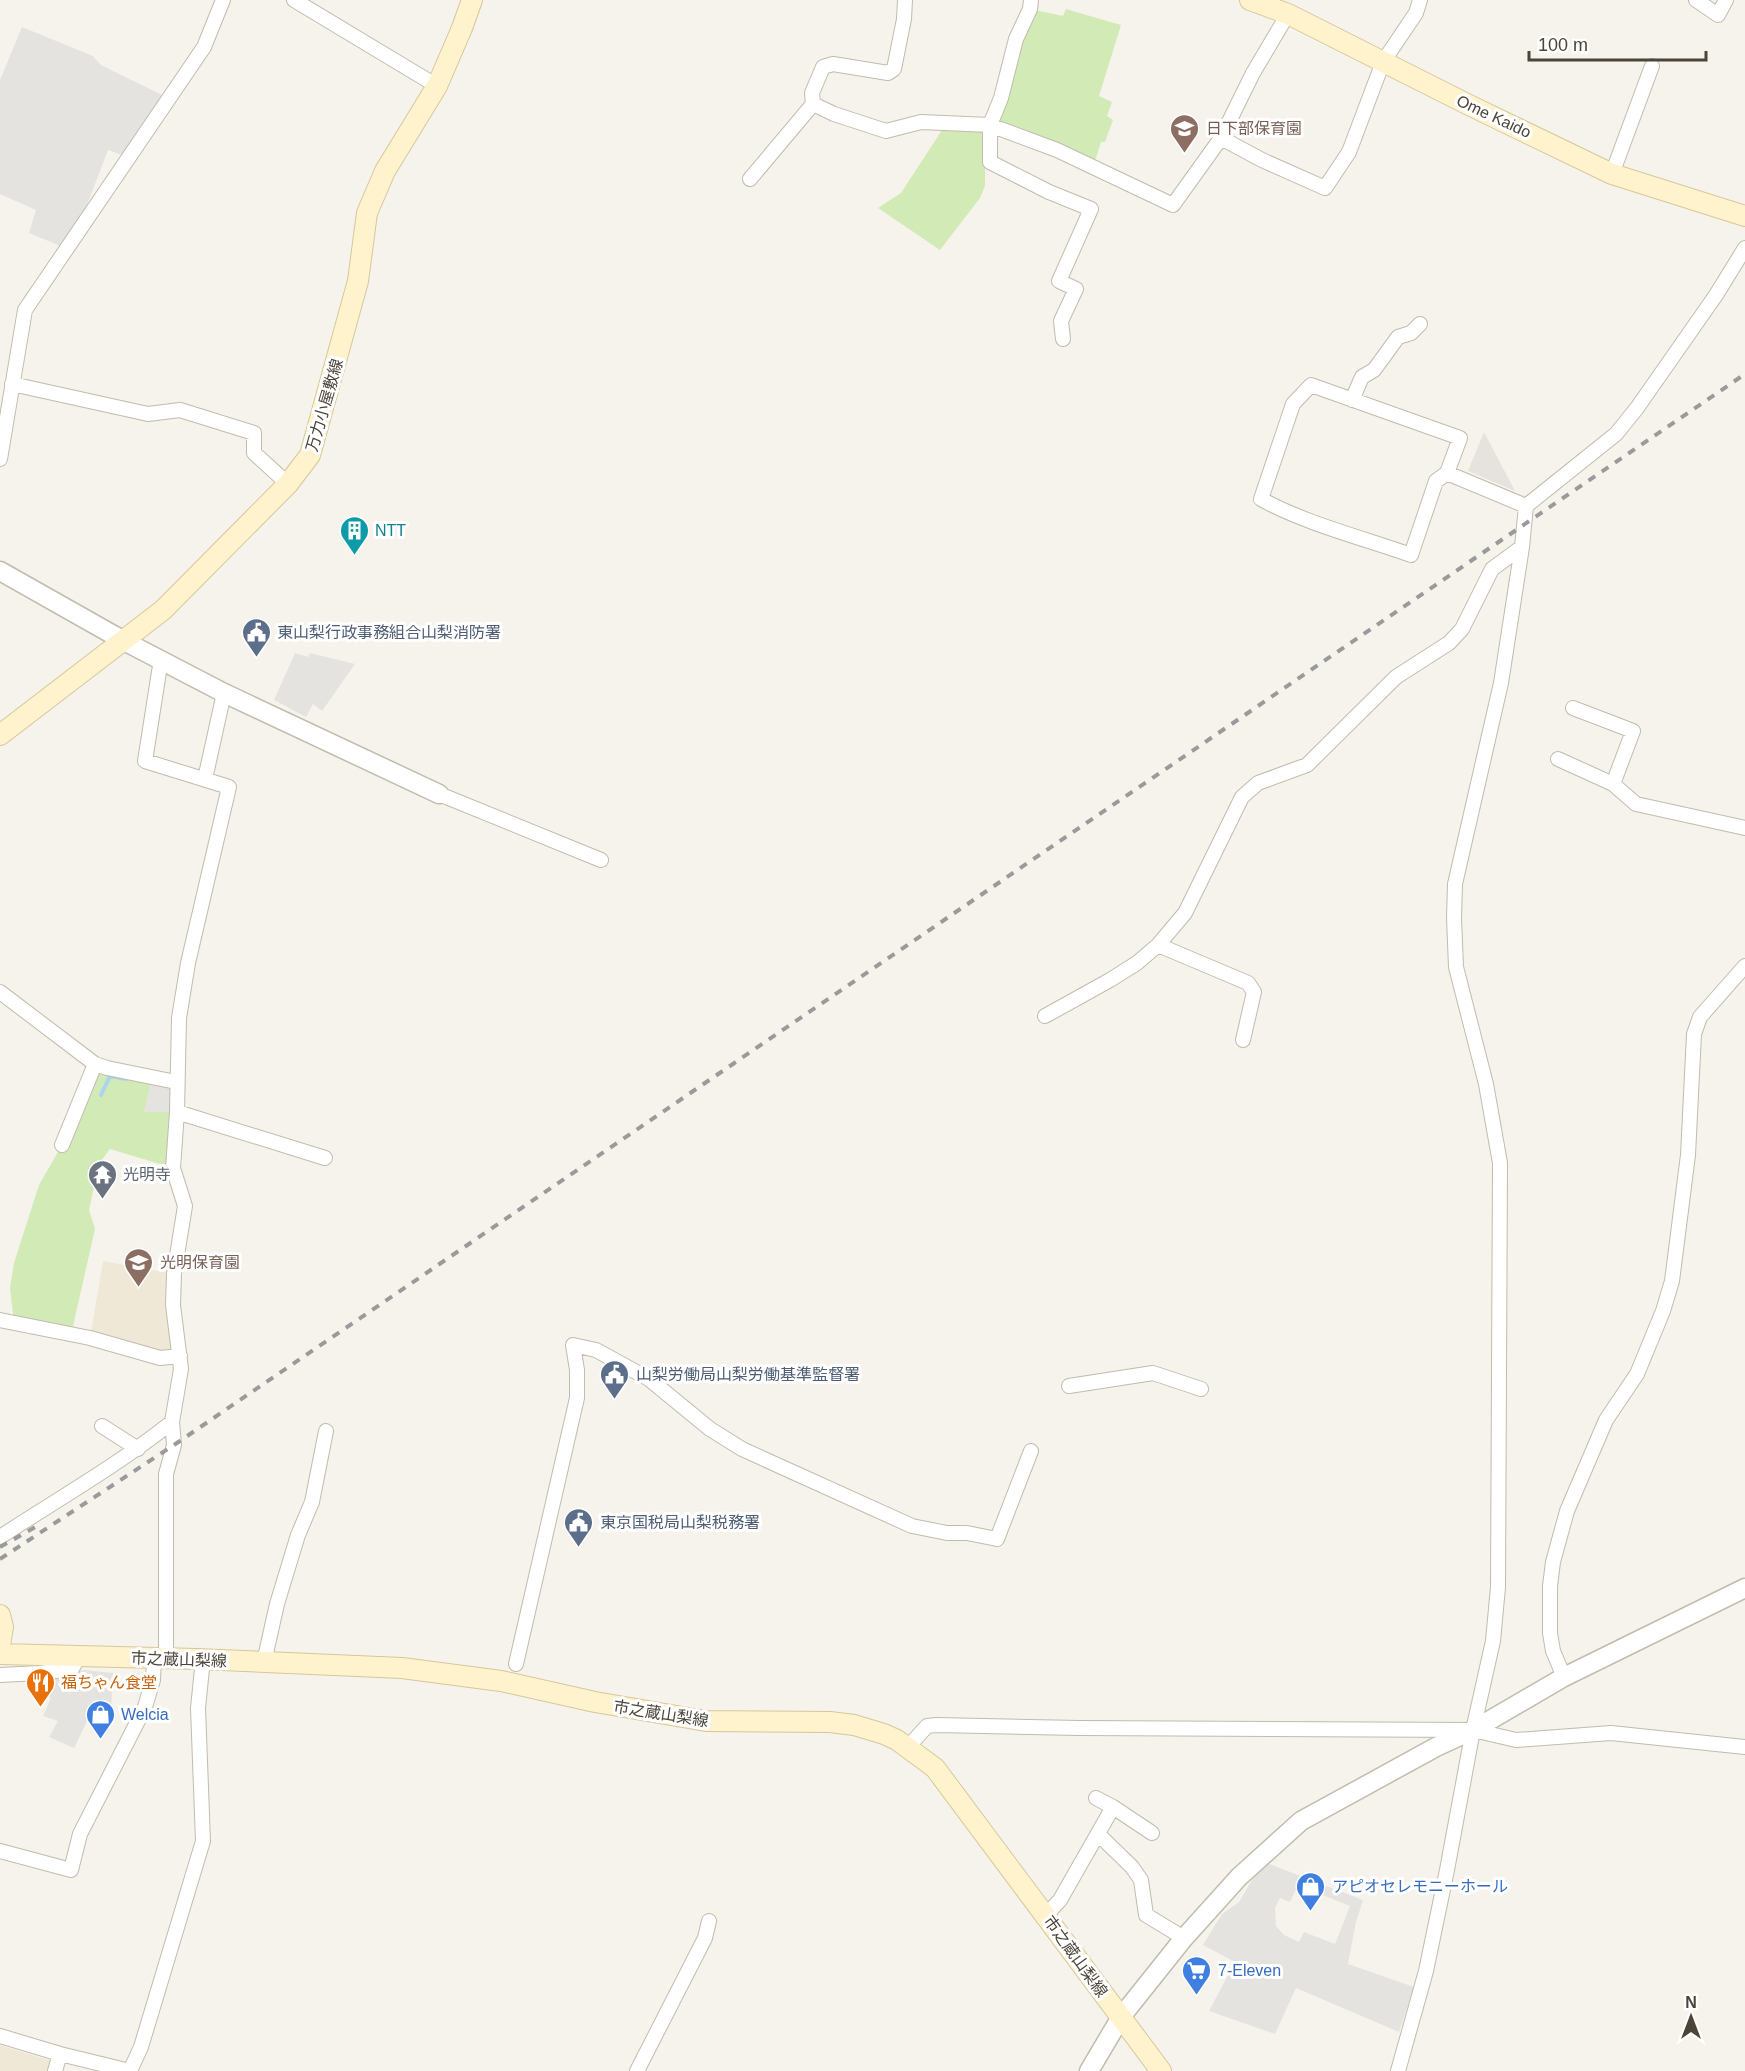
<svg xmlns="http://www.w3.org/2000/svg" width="1745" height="2071" font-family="Helvetica,'Noto Sans JP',sans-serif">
<rect width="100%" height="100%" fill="#f6f3ec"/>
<path fill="#e6e2dd" d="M 1484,432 L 1515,491 L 1468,471 Z"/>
<path fill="#efe8d6" d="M 103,1261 L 174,1274 L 180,1356 L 90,1338 Z
M 0,2045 L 57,2063 L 55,2071 L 0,2071 Z"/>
<path fill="#d2eab5" d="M 1030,9 L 1063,16 L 1066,9 L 1121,25 L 1099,96 L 1112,102 L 1107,116 L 1113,120 L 1105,142 L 1101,142 L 1093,167 L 995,130 Z
M 944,127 L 985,132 L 985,186 L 980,198 L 940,250 L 878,208 L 901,193 Z
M 95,1064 L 152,1077 L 177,1112 L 173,1168 L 110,1149 L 99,1164 L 89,1210 L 95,1229 L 71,1335 L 14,1323 L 10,1288 L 14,1263 L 39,1185 L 62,1145 Z"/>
<path fill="#e5e3e0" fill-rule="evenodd" d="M 22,27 L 93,56 L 101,65 L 164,96 L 125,156 L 108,150 L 75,236 L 68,249 L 29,233 L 36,210 L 0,194 L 0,80 Z
M 295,653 L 308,657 L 310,653 L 355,664 L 322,711 L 313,704 L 306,717 L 274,700 Z
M 152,1077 L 176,1082 L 177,1112 L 144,1112 Z
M 84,1670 L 113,1673 L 111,1714 L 92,1702 L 87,1713 L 90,1715 L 74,1748 L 49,1737 L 58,1721 L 43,1716 L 51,1698 L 40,1693 L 44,1678 Z
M 1267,1863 L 1363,1900 L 1356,1922 L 1348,1964 L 1414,1987 L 1399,2032 L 1296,1988 L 1275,2034 L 1209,2011 L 1235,1962 L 1203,1945 L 1222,1914 L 1239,1902 L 1255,1875 ZM 1298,1885 L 1350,1906 L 1335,1944 L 1304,1932 L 1299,1942 L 1284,1935 L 1276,1926 L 1275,1908 L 1280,1898 L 1290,1902 Z"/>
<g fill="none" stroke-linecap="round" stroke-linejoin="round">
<path stroke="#a9d4f2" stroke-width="4" d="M 101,1095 L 110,1076 L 126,1079"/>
<defs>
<path id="minor" d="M 294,0 L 437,86
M 1031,0 L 1030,9 L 1016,39 L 1001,98 L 990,125 L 990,162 L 1049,192 L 1091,209 L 1059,281 L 1076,289 L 1061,321 L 1063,339
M 1696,0 L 1718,15 L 1726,0
M 813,104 L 834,114 L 886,131 L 921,122 L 990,125 L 1057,150 L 1173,205 L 1221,138 L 1253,73 L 1288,14
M 1221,138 L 1262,160 L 1325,188 L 1349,152 L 1383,62 L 1416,13 L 1420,0
M 1612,174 L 1652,66
M 750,179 L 813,104 L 812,93 L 823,67 L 833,64 L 888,73 L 894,69 L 904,19 L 905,0
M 12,384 L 148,414 L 180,410 L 254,433 L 254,453 L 288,484
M 1311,385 L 1460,438 L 1447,473 L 1436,481 L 1411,555 C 1363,538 1304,523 1261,499 L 1293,404 Z
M 1352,400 L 1362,377 L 1374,370 L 1398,337 L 1411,333 L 1420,324
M 0,459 L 25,310 L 204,47 L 223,0
M 1447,473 L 1526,506
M 1526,506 L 1616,434 L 1637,408 L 1716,295 L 1745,248
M 161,659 L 145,761 L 229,787 L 188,963 L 179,1018 L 177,1112 L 173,1168 L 185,1206 L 174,1274 L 173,1305 L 181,1369 L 172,1422 L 174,1445 L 166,1474 L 166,1658
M 1573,708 L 1633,731 L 1613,784
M 1558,759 L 1613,784 L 1636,804 L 1745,828
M 205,779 L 224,693
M 439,794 L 601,860
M 1158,945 L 1248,983 L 1254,992 L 1243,1040
M 0,992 L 95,1064 L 107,1068 L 176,1082
M 1045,1016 L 1110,980 L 1137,963 L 1158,945 L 1185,913 L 1242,797 L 1258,783 L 1307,765 L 1396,677 L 1449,643 L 1462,629 L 1492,569 L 1522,547
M 177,1112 L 325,1158
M 62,1145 L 95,1064
M 0,1320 L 90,1338 L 160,1358 L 180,1356
M 1069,1386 L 1153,1373 L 1201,1389
M 102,1426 L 138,1449
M 0,1537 C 58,1499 118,1465 172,1422
M 264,1662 L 277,1604 L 298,1535 L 312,1502 L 326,1431
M 516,1664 L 577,1398 L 577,1370 L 573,1345 L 596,1350 L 649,1379 L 710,1429 L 742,1449 L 764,1459 L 912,1526 L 947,1533 L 967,1533 L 997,1539 L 1031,1451
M 0,1675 L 40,1673 L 72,1669 L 79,1656
M 1564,1677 L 1553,1651 L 1550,1633 L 1550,1586 L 1553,1562 L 1567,1511 L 1606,1420 L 1637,1374 L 1663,1311 L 1672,1281 L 1688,1155 L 1694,1034 L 1700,1017 L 1745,966
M 908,1747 L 927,1726 L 937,1725 L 1079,1728 L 1473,1730 L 1516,1740 L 1611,1733 L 1745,1747
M 1096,1798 L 1113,1807
M 1098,1834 L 1132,1867 L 1141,1880 L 1146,1915 L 1184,1938
M 0,1851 L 71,1870 L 80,1834 L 145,1707 L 153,1680 L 154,1658
M 1046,1915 L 1060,1900 L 1113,1807 L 1152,1833
M 0,2036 L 60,2054 L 130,2071
M 55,2071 L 60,2054
M 130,2071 L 141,2047 L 203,1841 L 198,1708 L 203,1659
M 637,2071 L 705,1938 L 709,1921
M 1398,2071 L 1426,1971 L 1447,1870 L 1473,1730 L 1493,1641 L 1498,1587 L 1500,1163 L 1486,1084 L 1456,967 L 1454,918 L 1455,884 L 1501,683 L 1522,547 L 1526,506"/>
<path id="tertiary" d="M 0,571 L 124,641 L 224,693 L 439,794
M 1089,2071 L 1121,2017 L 1184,1938 L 1239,1877 L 1301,1821 L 1436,1747 L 1473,1730 L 1564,1677 L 1745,1588"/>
<path id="secondary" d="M 1250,0 L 1288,14 L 1471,106 L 1612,174 L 1745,216
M 0,735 L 163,610 L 288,484 L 310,455 L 358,281 L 367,213 L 385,171 L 437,86 L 462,28 L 472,0
M 0,1615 L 3,1627 L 0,1645
M 0,1654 L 197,1659 L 402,1668 L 501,1681 L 595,1702 L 706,1721 L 830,1722 L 854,1725 L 884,1734 L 897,1740 L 935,1768 L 1161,2071"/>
</defs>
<use href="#minor" stroke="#c2bbae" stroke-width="16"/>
<use href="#tertiary" stroke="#c2bbae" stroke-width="21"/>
<use href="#secondary" stroke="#d6c79b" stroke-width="22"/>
<use href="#minor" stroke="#fff" stroke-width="14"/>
<use href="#tertiary" stroke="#fff" stroke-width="18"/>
<use href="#secondary" stroke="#fff3cd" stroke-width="20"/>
<path stroke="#9a9a9a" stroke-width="4" stroke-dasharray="8 8" stroke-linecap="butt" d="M 0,1547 L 39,1525
M 0,1559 L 174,1445 L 1745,374"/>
</g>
<defs>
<symbol id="school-pin" viewBox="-11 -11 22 30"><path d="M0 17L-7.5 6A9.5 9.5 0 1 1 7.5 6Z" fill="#8d6e63" stroke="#fff"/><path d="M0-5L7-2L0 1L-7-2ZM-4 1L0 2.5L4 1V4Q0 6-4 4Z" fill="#fff"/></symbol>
<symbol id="building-pin" viewBox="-11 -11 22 30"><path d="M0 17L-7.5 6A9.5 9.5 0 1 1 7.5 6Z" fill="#0f9aa8" stroke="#fff"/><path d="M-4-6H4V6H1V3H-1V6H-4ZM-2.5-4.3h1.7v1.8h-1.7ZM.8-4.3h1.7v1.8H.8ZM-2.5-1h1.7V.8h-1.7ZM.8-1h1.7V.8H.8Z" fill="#fff"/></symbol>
<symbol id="civic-pin" viewBox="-11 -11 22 30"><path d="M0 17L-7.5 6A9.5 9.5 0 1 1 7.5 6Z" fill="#5c6f8a" stroke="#fff"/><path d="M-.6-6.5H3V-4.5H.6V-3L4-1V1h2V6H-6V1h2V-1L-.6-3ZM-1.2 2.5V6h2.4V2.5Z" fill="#fff"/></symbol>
<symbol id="temple-pin" viewBox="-11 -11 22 30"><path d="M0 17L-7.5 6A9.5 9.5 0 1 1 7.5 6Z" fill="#6b7280" stroke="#fff"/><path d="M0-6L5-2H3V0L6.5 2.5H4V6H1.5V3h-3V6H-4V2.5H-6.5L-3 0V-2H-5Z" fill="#fff"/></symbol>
<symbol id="restaurant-pin" viewBox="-11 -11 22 30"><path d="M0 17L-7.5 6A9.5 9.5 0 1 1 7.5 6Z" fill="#e8710a" stroke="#fff"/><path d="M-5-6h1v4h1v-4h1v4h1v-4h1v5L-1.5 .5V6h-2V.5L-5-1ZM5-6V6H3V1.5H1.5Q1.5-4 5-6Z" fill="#fff"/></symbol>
<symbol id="shop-pin" viewBox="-11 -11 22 30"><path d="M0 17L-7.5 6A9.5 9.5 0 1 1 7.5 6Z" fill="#3f7fe0" stroke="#fff"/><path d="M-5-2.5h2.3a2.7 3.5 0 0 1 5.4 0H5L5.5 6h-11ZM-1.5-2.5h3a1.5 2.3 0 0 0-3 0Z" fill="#fff"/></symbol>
<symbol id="supermarket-pin" viewBox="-11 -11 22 30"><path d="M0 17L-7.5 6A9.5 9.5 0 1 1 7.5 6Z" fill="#3f7fe0" stroke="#fff"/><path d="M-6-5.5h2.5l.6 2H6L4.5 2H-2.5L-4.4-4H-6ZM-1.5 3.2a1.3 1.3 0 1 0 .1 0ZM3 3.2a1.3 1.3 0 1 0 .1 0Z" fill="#fff"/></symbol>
</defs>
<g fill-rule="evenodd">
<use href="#school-pin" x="1168" y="112" width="33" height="45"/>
<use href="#building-pin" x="338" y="514" width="33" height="45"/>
<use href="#civic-pin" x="240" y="616" width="33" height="45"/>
<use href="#temple-pin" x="86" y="1158" width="33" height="45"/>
<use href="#school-pin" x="122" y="1246" width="33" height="45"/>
<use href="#civic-pin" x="598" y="1358" width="33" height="45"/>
<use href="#civic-pin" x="562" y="1506" width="33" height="45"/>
<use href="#restaurant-pin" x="24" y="1666" width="33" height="45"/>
<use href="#shop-pin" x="84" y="1698" width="33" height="45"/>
<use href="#shop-pin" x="1294" y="1870" width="33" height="45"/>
<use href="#supermarket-pin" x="1180" y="1954" width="33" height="45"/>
</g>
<g text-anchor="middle" stroke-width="6" stroke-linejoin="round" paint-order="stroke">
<g font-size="16" fill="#4b4439" stroke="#fff">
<text transform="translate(1494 116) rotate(25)" y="6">Ome Kaido</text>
<text transform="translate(324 405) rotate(-74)" y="6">万力小屋敷線</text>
<text transform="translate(179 1659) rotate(2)" y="6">市之蔵山梨線</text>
<text transform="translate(661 1713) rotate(9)" y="6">市之蔵山梨線</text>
<text transform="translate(1076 1956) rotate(54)" y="6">市之蔵山梨線</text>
</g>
<g font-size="16" fill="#785e54" stroke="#fff" text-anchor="start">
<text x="1206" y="134">日下部保育園</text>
<text x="160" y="1268">光明保育園</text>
</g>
<g font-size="16" fill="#0d838f" stroke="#fff" text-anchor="start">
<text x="375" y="536">NTT</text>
</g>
<g font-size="16" fill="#4e5e75" stroke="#fff" text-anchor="start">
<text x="277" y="638">東山梨行政事務組合山梨消防署</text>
<text x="636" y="1380">山梨労働局山梨労働基準監督署</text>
<text x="600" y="1528">東京国税局山梨税務署</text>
</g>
<g font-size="16" fill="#5b616d" stroke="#fff" text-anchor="start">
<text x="123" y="1180">光明寺</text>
</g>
<g font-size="16" fill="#c56008" stroke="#fff" text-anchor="start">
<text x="61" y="1688">福ちゃん食堂</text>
</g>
<g font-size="16" fill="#366cbe" stroke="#fff" text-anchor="start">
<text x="121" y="1720">Welcia</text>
<text x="1332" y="1892">アピオセレモニーホール</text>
<text x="1218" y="1976">7-Eleven</text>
</g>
</g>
<g transform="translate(1691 2017)" stroke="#ffffff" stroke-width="4.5" paint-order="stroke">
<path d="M0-4.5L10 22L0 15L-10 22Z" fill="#4b4439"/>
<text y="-9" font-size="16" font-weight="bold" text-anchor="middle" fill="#4b4439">N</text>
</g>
<path d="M1529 51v9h177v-9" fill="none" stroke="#4b4439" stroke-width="3"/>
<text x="1538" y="51" font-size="18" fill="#4b4439" stroke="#ffffff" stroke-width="4.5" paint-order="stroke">100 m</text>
</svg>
